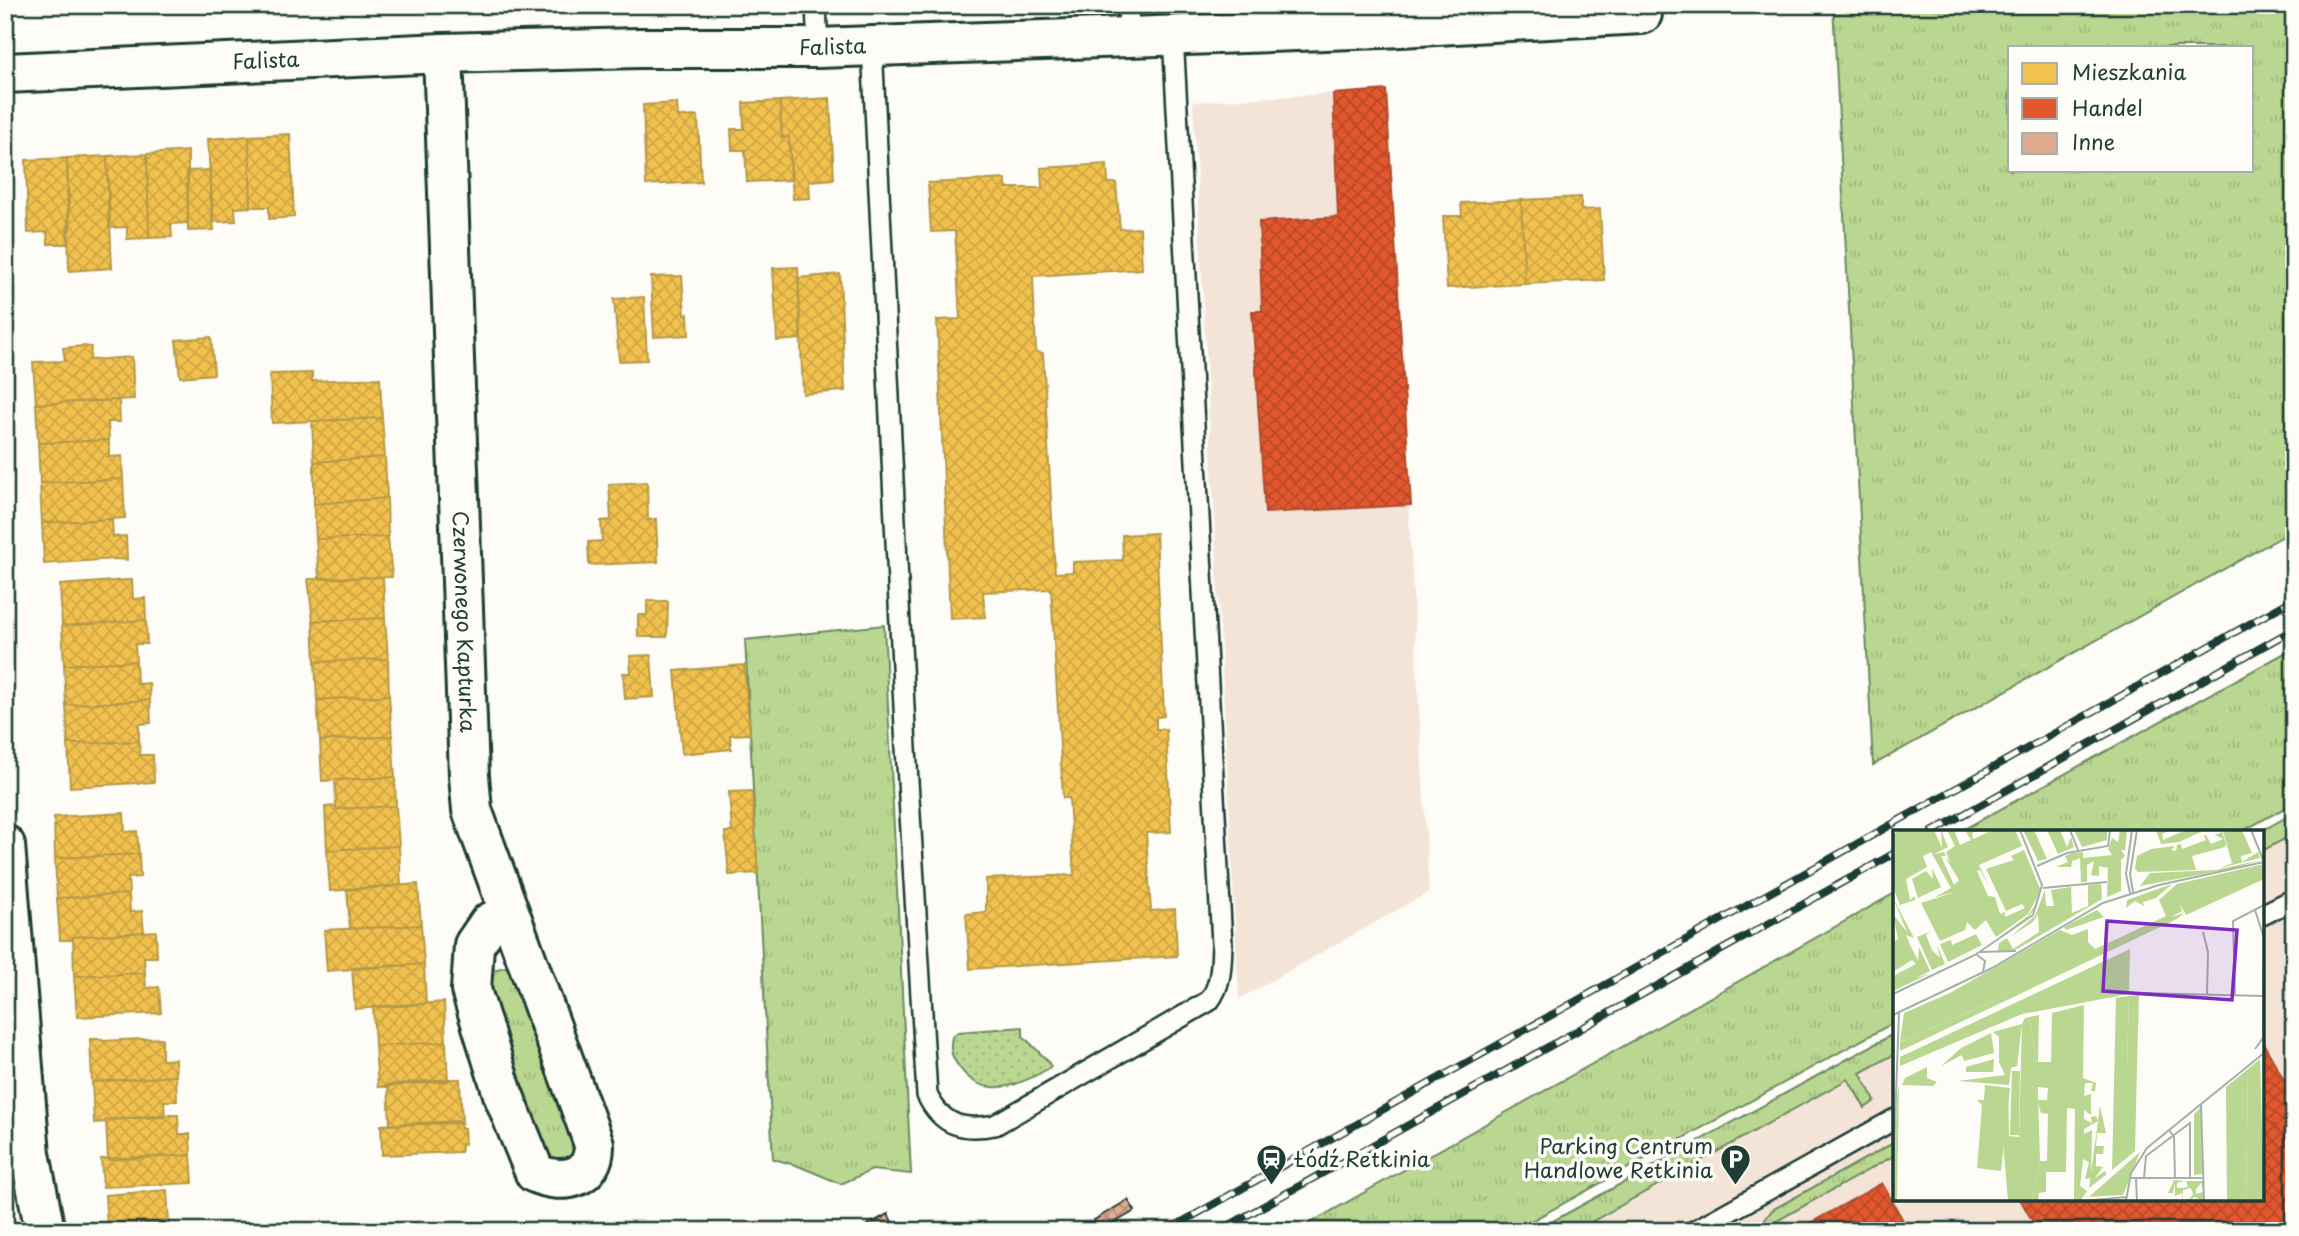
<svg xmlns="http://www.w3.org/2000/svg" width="2299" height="1236" font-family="'Playpen Sans',sans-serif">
<defs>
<pattern id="grass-tufts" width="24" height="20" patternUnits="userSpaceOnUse" patternTransform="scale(1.75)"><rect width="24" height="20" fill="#b9d790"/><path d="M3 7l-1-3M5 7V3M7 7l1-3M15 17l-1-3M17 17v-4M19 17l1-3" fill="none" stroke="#9fb97d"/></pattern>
<pattern id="park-dots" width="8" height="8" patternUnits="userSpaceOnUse" patternTransform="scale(1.75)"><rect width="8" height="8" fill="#b9d790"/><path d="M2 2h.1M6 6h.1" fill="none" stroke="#9fb97d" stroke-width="1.8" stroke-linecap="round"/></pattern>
<pattern id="homes-cross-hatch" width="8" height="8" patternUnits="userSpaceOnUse" patternTransform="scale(1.75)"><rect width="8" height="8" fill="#f2c14e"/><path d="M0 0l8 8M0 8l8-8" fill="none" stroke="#cfa745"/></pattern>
<pattern id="shops-cross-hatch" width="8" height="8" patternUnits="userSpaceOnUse" patternTransform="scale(1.75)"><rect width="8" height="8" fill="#e4572e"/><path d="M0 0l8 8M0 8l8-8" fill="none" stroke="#b84928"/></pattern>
<pattern id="building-cross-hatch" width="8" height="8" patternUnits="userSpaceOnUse" patternTransform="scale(1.75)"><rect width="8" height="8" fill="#deab91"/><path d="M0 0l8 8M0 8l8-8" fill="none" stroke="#b38c77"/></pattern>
</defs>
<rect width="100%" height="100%" fill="#fdfcf7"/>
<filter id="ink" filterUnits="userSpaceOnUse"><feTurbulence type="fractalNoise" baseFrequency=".0143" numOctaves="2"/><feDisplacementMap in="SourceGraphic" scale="14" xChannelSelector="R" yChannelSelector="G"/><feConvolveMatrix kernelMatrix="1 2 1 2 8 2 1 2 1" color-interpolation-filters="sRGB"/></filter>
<g filter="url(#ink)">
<path fill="#f4e4d8" d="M 1386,90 L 1429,892 L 1239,999 L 1193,102 Z
M 2294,816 L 2294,1231 L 1542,1231 L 1895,1036 L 1895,1199 L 2262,1199 L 2262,834 Z"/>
<path fill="url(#grass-tufts)" stroke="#6c8a62" stroke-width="2" fill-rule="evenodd" d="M 1833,5 L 2294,5 L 2294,530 L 1873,765 ZM 2252,47 L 2252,170 L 2010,170 L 2010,47 Z
M 884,625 L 911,1174 L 872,1170 L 841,1184 L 796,1165 L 773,1159 L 745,640 Z
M 2294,648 L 2294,803 L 2241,832 L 1959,832 Z
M 2294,813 L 2294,834 L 2262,851 L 2262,832 L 2260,832 Z
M 1895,893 L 1895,1022 L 1513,1231 L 1296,1231 Z
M 505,967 L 522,972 L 581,1139 L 574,1157 L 566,1163 L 545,1160 L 481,973 Z
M 1895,1033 L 1895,1054 L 1860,1073 L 1875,1101 L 1865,1108 L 1848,1079 L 1575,1231 L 1535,1231 Z
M 1895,1142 L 1895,1155 L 1766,1227 L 1764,1221 L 1772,1210 Z"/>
<path fill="url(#park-dots)" stroke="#6c8a62" stroke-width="2" d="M 1023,1027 L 1023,1036 L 1047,1060 L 1051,1067 C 1023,1084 984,1102 960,1068 C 952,1058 949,1050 952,1037 L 958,1032 Z"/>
<path fill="url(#homes-cross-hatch)" stroke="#b39946" stroke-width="2" d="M 830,98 L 834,179 L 809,181 L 810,198 L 793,199 L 789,137 L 782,137 L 780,101 Z
M 780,101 L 782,137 L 789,137 L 791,180 L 747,182 L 745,150 L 732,150 L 731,129 L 744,129 L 743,103 Z
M 677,103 L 678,117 L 698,116 L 701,182 L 646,185 L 643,105 Z
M 290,134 L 294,217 L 269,219 L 269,207 L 251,207 L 249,136 Z
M 249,136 L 251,207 L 235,208 L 236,221 L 212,222 L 208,139 Z
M 188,151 L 188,223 L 171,224 L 172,237 L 149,238 L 147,154 Z
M 147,154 L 149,238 L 127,239 L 127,227 L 109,228 L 107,156 Z
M 107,156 L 112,268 L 69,271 L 67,158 Z
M 67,158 L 70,230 L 67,230 L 68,244 L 48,244 L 47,232 L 28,233 L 26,160 Z
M 1107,164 L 1108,183 L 1116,183 L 1120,229 L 1140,228 L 1142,269 L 1033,276 L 1036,352 L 1043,353 L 1055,573 L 1073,572 L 1073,562 L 1123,560 L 1122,535 L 1156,533 L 1164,716 L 1156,717 L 1156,729 L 1166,729 L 1171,832 L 1146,833 L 1151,911 L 1175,909 L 1177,956 L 970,969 L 966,914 L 986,912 L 986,879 L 1074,875 L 1069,798 L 1063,798 L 1051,589 L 983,592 L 985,617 L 950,619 L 937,320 L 960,319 L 955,231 L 931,232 L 928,183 L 1006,179 L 1006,188 L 1042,188 L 1041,168 Z
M 210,170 L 214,230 L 188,231 L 187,171 Z
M 1581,197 L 1581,210 L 1600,209 L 1604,280 L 1525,284 L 1521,200 Z
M 1521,200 L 1525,284 L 1447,288 L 1443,216 L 1462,216 L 1461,203 Z
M 798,267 L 801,339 L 777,341 L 773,268 Z
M 840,274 L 845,391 L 803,394 L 798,278 Z
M 682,276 L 685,315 L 688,314 L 689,335 L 654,337 L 651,277 Z
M 644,297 L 647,360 L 619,361 L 614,299 Z
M 211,337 L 214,374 L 180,377 L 176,340 Z
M 84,346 L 91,347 L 90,360 L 132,357 L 134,399 L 36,404 L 33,362 L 65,361 L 63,348 Z
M 312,373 L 312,381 L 380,378 L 382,418 L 272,423 L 270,374 Z
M 119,400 L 120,422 L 108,422 L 109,440 L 38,443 L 36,404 Z
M 382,418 L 385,457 L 314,462 L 312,421 Z
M 109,440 L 109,457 L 122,456 L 123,479 L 40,483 L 38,443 Z
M 385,457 L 387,498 L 314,504 L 314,462 Z
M 123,479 L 125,518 L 42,523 L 40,483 Z
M 647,482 L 648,520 L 656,519 L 658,562 L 589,565 L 588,542 L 602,541 L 601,521 L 611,520 L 609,484 Z
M 387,498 L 388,537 L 316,539 L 314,504 Z
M 112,519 L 113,537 L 126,536 L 127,560 L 114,559 L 44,564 L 42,523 Z
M 388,537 L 392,577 L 319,578 L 316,539 Z
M 383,577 L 385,618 L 313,621 L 308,579 Z
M 128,580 L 132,580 L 133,599 L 145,598 L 146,620 L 62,626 L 60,585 Z
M 647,601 L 668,601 L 667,637 L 638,637 L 638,615 L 647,615 Z
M 385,618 L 388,659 L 315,662 L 313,621 Z
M 146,620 L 147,644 L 135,644 L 136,661 L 64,665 L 62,626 Z
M 651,655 L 654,697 L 625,699 L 623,673 L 631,673 L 630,656 Z
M 388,659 L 389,695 L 317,700 L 315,662 Z
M 136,661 L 137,684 L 149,683 L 150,700 L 66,705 L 64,665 Z
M 744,665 L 750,734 L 730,735 L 731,749 L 682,754 L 675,671 Z
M 389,695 L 392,736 L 320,741 L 317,700 Z
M 150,700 L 151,723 L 139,724 L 139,741 L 68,744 L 66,705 Z
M 392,736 L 395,777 L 322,781 L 320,741 Z
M 139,741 L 140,755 L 153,755 L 154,782 L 70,787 L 68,744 Z
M 395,777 L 396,806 L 336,809 L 335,780 Z
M 752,791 L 758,873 L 729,875 L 725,832 L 732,832 L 729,792 Z
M 336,806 L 336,809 L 396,806 L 399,846 L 327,850 L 325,807 Z
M 124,813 L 125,832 L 137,831 L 139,854 L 55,858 L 54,817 Z
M 399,846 L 401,886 L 330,891 L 327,850 Z
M 139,854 L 140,877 L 128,878 L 129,894 L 57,898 L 55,858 Z
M 418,884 L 421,925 L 350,929 L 347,889 Z
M 129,894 L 130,912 L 142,911 L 144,932 L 73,937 L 73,940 L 60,940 L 57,898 Z
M 421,925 L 424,964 L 327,971 L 324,930 Z
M 156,931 L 157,957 L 144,957 L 145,973 L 74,976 L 73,937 Z
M 424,964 L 426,1004 L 355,1009 L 352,968 Z
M 145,973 L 146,988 L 159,987 L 161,1013 L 77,1017 L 74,976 Z
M 444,1002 L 446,1042 L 375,1046 L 373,1007 Z
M 162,1038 L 162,1060 L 175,1059 L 176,1076 L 92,1082 L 90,1039 L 102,1039 L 102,1041 Z
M 446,1042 L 448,1081 L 378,1087 L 375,1046 Z
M 176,1076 L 177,1101 L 164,1101 L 165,1117 L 106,1120 L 106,1122 L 94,1123 L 92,1082 Z
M 448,1079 L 460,1079 L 462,1123 L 390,1125 L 388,1085 Z
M 165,1115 L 178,1115 L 179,1134 L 190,1134 L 191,1155 L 108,1160 L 106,1120 Z
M 459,1121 L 461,1129 L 464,1128 L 465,1144 L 461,1144 L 461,1152 L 382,1155 L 381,1125 Z
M 191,1155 L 193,1183 L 103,1187 L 101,1159 Z
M 167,1190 L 169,1223 L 107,1228 L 105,1195 Z"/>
<path fill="url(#shops-cross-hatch)" stroke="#a94f30" stroke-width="2" d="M 1386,90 L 1411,505 L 1265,513 L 1252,311 L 1262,311 L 1259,222 L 1338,217 L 1333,94 Z
M 2262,1041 L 2294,1097 L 2294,1231 L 2038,1231 L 2020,1199 L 2262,1199 Z
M 1882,1183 L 1909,1231 L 1796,1231 Z"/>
<path fill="url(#building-cross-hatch)" stroke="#1f3d34" stroke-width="2" d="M 1128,1200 L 1135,1211 L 1100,1231 L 1094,1220 Z
M 888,1214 L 894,1226 L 886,1231 L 857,1231 Z"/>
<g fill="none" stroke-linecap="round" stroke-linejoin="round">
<defs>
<path id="lane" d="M 816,5 L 818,48
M 1128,5 L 1129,37
M 872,45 L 906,748 L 927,1095 C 942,1126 963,1131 995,1125 L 1209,1001 C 1222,984 1221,965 1222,944 L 1173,35
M 2262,915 L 2294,899
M 1694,1231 L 1895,1119"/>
<g id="street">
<path id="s1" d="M 443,53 L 469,776 L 472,810 L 594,1144 C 595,1180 562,1185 535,1173 L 503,1094 L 471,990 L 474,945 L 489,923 L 508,913"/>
<path id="s2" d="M 5,73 L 443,53 L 640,48 L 818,48 L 1382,28 L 1642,14"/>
<path d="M 5,845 L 30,1154 L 45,1231"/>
</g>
</defs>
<use href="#lane" stroke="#1f3d34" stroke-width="24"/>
<use href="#street" stroke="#1f3d34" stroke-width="44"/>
<use href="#lane" stroke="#fdfcf7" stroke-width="19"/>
<use href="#street" stroke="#fdfcf7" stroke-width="38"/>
<defs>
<path id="rail" d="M 1932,832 L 2294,629
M 1166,1231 L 2294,599
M 1219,1231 L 1895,853"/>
</defs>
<use href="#rail" stroke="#1f3d34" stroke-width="8"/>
<use href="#rail" stroke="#fdfcf7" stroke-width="5" stroke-dasharray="16" stroke-linecap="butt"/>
</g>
</g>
<defs>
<symbol id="parking-pin" viewBox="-11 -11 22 30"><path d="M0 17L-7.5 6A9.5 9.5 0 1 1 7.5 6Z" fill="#1f3d34" stroke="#fdfcf7"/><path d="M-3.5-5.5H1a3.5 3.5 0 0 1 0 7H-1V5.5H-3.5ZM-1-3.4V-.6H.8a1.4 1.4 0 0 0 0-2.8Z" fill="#fff"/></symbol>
<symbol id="station-pin" viewBox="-11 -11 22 30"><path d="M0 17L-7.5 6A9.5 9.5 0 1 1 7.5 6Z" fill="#1f3d34" stroke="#fdfcf7"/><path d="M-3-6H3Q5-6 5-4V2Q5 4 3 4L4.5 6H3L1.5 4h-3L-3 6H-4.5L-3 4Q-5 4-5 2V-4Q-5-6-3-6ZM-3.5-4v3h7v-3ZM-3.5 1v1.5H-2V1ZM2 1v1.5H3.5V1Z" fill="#fff"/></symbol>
</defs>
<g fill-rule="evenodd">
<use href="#parking-pin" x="1718" y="1142" width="35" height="47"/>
<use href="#station-pin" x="1254" y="1142" width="35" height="47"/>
</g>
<g text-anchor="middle" stroke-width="7" stroke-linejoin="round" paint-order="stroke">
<g font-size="21" fill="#1f3d34" stroke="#fdfcf7">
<text dy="7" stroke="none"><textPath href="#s2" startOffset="828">Falista</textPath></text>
<text dy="7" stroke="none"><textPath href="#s2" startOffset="261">Falista</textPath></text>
<text dy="7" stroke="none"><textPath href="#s1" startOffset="569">Czerwonego Kapturka</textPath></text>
</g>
<g font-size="21" fill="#1f3d34" stroke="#fdfcf7" text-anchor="end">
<text x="1713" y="1154">Parking Centrum<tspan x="1713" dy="24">Handlowe Retkinia</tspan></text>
<text x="1295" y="1167" text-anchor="start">Łódź Retkinia</text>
</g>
</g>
<g transform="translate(1893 830)">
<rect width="371" height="371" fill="#fdfcf7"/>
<path d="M 9,0 L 41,0 L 49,18 L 48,0 L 55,17 L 41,24 L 51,22 L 53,26 L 48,26 L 61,55 L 66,50 L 52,27 L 57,32 L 53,22 L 62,16 L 54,0 L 61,0 L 67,15 L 78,10 L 72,0 L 87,0 L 79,3 L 80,9 L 100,0 L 122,0 L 129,16 L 86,35 L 96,56 L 87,40 L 84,41 L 95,66 L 102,67 L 107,84 L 112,82 L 112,87 L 132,78 L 129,74 L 113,81 L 93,39 L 121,30 L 118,26 L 131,20 L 148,61 L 141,80 L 133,90 L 104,109 L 135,86 L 142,75 L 146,64 L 135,84 L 103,107 L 93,90 L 82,100 L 74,92 L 72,100 L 47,111 L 28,73 L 62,62 L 42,67 L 58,58 L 38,22 L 30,26 L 34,37 L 13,49 L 17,70 L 22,66 L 22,70 L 7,75 L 0,57 L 0,4 ZM 130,0 L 141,0 L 154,29 L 145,31 ZM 154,0 L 167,0 L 174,17 L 178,7 L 181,17 L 165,24 ZM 181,0 L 214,0 L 214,10 L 189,17 ZM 227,0 L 234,0 L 232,20 L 228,20 L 232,26 L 228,30 L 228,61 L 214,67 L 215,38 L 206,36 L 206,46 L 198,45 L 201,31 L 194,35 L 194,52 L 188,52 L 187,28 L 179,31 L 178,37 L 163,37 L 175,32 L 172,26 L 180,23 L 190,22 L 190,28 L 219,25 L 215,19 L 219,8 L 225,12 ZM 263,0 L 277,0 L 269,4 L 270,10 L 293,0 L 312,0 L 286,12 L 268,14 ZM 349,0 L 359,23 L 348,26 L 349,32 L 365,22 L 367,28 L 327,38 L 339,33 L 330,2 ZM 329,2 L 333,14 L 332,17 L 299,26 L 303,40 L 245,42 L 242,39 L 244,26 L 258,19 L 282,16 L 278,20 L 283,21 L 284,15 L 288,14 L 289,19 L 313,10 L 311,6 L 302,9 L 313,5 L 318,14 L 330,9 L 322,5 ZM 368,30 L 342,38 L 247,56 L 257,43 L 323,40 ZM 371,34 L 371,49 L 293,85 L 287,74 L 289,81 L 278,87 L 291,83 L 284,89 L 7,221 L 7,212 L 115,165 L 116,161 L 7,211 L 11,183 L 57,163 L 167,100 L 179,105 L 195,99 L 195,112 L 202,119 L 273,86 L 266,70 L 284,54 ZM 39,38 L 48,57 L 25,68 L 19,49 L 33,41 L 40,49 ZM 208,54 L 209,69 L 126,118 L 116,122 L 105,121 L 106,113 L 114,108 L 120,119 L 146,102 L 145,84 L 140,92 L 117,107 L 142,86 L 152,60 L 153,76 L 161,76 L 158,60 L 178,57 L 179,83 L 195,76 L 195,55 ZM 279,54 L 263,68 L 250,72 L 251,76 L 242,71 L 233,78 L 234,70 ZM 0,68 L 21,108 L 13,105 L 18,117 L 25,130 L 26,117 L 37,141 L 23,148 L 38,143 L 0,161 L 0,146 L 23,134 L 19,130 L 0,142 L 0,112 L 5,109 L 0,84 L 14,102 ZM 204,80 L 211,87 L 173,100 L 171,97 ZM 37,102 L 33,105 L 39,120 L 47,128 L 44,115 L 52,134 L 39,140 L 24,107 ZM 83,104 L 89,115 L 55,132 L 47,114 L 58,110 L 59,115 ZM 237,119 L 236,164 L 129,184 L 7,236 L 7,227 ZM 236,166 L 234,237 L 244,238 L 242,321 L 219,340 L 223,168 ZM 191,175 L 190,248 L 203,253 L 202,261 L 198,261 L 200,253 L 192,253 L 191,266 L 198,264 L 198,285 L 191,280 L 191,289 L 199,293 L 198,287 L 203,286 L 205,291 L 191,299 L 191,304 L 199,300 L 198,348 L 192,349 L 196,332 L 190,329 L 187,356 L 194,361 L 188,370 L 181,371 L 182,279 L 174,278 L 173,342 L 153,342 L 153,362 L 146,363 L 145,371 L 139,371 L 147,331 L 154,331 L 155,284 L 148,283 L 144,270 L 154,270 L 155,258 L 144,257 L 144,233 L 137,191 L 132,188 L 146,185 L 145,232 L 158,232 L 159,183 ZM 101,229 L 100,242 L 73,242 L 73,237 ZM 34,237 L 34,248 L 44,252 L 40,256 L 9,255 L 12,248 ZM 355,239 L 353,371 L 334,371 L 333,257 ZM 6,255 L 4,371 L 0,371 L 4,267 ZM 92,255 L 117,258 L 108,341 L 84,338 L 89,275 L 84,270 L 91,270 ZM 207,276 L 213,303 L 204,303 L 203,316 L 211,316 L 210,324 L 203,324 L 203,336 L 210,337 L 202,348 L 212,341 L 214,344 L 196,358 ZM 247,322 L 230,365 L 191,367 L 197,366 ZM 281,350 L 291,351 L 284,353 L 284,358 L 290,358 L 295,357 L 293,351 L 310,351 L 310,360 L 308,353 L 303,359 L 303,364 L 310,362 L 310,371 L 302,367 L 295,371 L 300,364 L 298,358 L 290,360 L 289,371 L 289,363 L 282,366 L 282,354 L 280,363 L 275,363 Z" fill="#b9d790"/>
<path d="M 158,130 L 164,137 L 130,150 L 129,140 ZM 116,160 L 115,165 L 7,212 L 13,207 ZM 57,166 L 69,172 L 64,180 L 19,199 L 24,184 ZM 132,188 L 137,191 L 144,233 L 147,331 L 139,371 L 115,371 L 107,277 L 115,258 L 116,306 L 126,307 L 129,194 L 124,236 L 118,238 L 116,255 L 65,251 L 112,245 L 106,232 L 106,207 L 100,202 L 129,194 ZM 98,203 L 101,223 L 71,231 L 69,225 L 48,236 L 68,218 ZM 308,277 L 309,344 L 301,345 L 301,284 Z" fill="#b9d790"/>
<path d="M 246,165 L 244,238 L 234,238 L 236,166 ZM 367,229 L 371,371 L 353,371 L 355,239 ZM 119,241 L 127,241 L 126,305 L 117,305 Z" fill="#b9d790"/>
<path fill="none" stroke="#a4b0a9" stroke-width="2" d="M 177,0 L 185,20M 358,0 L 371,32M 144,36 L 174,23 L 215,16 L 217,0M 150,58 L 214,52M 240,62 L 237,44 L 244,0M 237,63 L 233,44 L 239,0M 362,80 L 371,108M 310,102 L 315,122 L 314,165M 87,122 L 123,121M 84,125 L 92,131 L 90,142M 247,163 L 371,166M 0,164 L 82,125 L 140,85 L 149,55 L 127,0M 342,166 L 340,91 L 371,75M 0,185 L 99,138 L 210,73 L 266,55 L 371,32M 362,219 L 370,208 L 371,108M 308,274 L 311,371M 276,300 L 281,307 L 282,348M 0,348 L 6,182M 237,348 L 309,348M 251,348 L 253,326 L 297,293 L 297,348M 243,349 L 244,371M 191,371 L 233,367M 233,371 L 238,343 L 254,318 L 371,223"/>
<path fill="#7b2cbf" fill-opacity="0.15" stroke="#7b2cbf" stroke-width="3.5" d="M 214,91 L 344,100 L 339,170 L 210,161 Z"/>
<rect width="371" height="371" fill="none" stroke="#1f3d34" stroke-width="3.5"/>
</g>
<rect width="2299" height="1236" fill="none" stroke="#fdfcf7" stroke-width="28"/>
<rect x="14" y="14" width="2271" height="1208" fill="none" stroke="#1f3d34" stroke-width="2.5" filter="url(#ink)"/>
<rect x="2008" y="46" width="245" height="126" fill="#fdfcf7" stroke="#a4b0a9" stroke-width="2"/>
<rect x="2022" y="63" width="35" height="21" fill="#f2c14e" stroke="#a4b0a9" stroke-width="2"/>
<text x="2072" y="80" font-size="21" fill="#1f3d34">Mieszkania</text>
<rect x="2022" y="98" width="35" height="21" fill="#e4572e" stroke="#a4b0a9" stroke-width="2"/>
<text x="2072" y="116" font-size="21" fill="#1f3d34">Handel</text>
<rect x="2022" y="133" width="35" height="21" fill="#deab91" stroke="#a4b0a9" stroke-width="2"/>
<text x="2072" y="150" font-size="21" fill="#1f3d34">Inne</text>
</svg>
